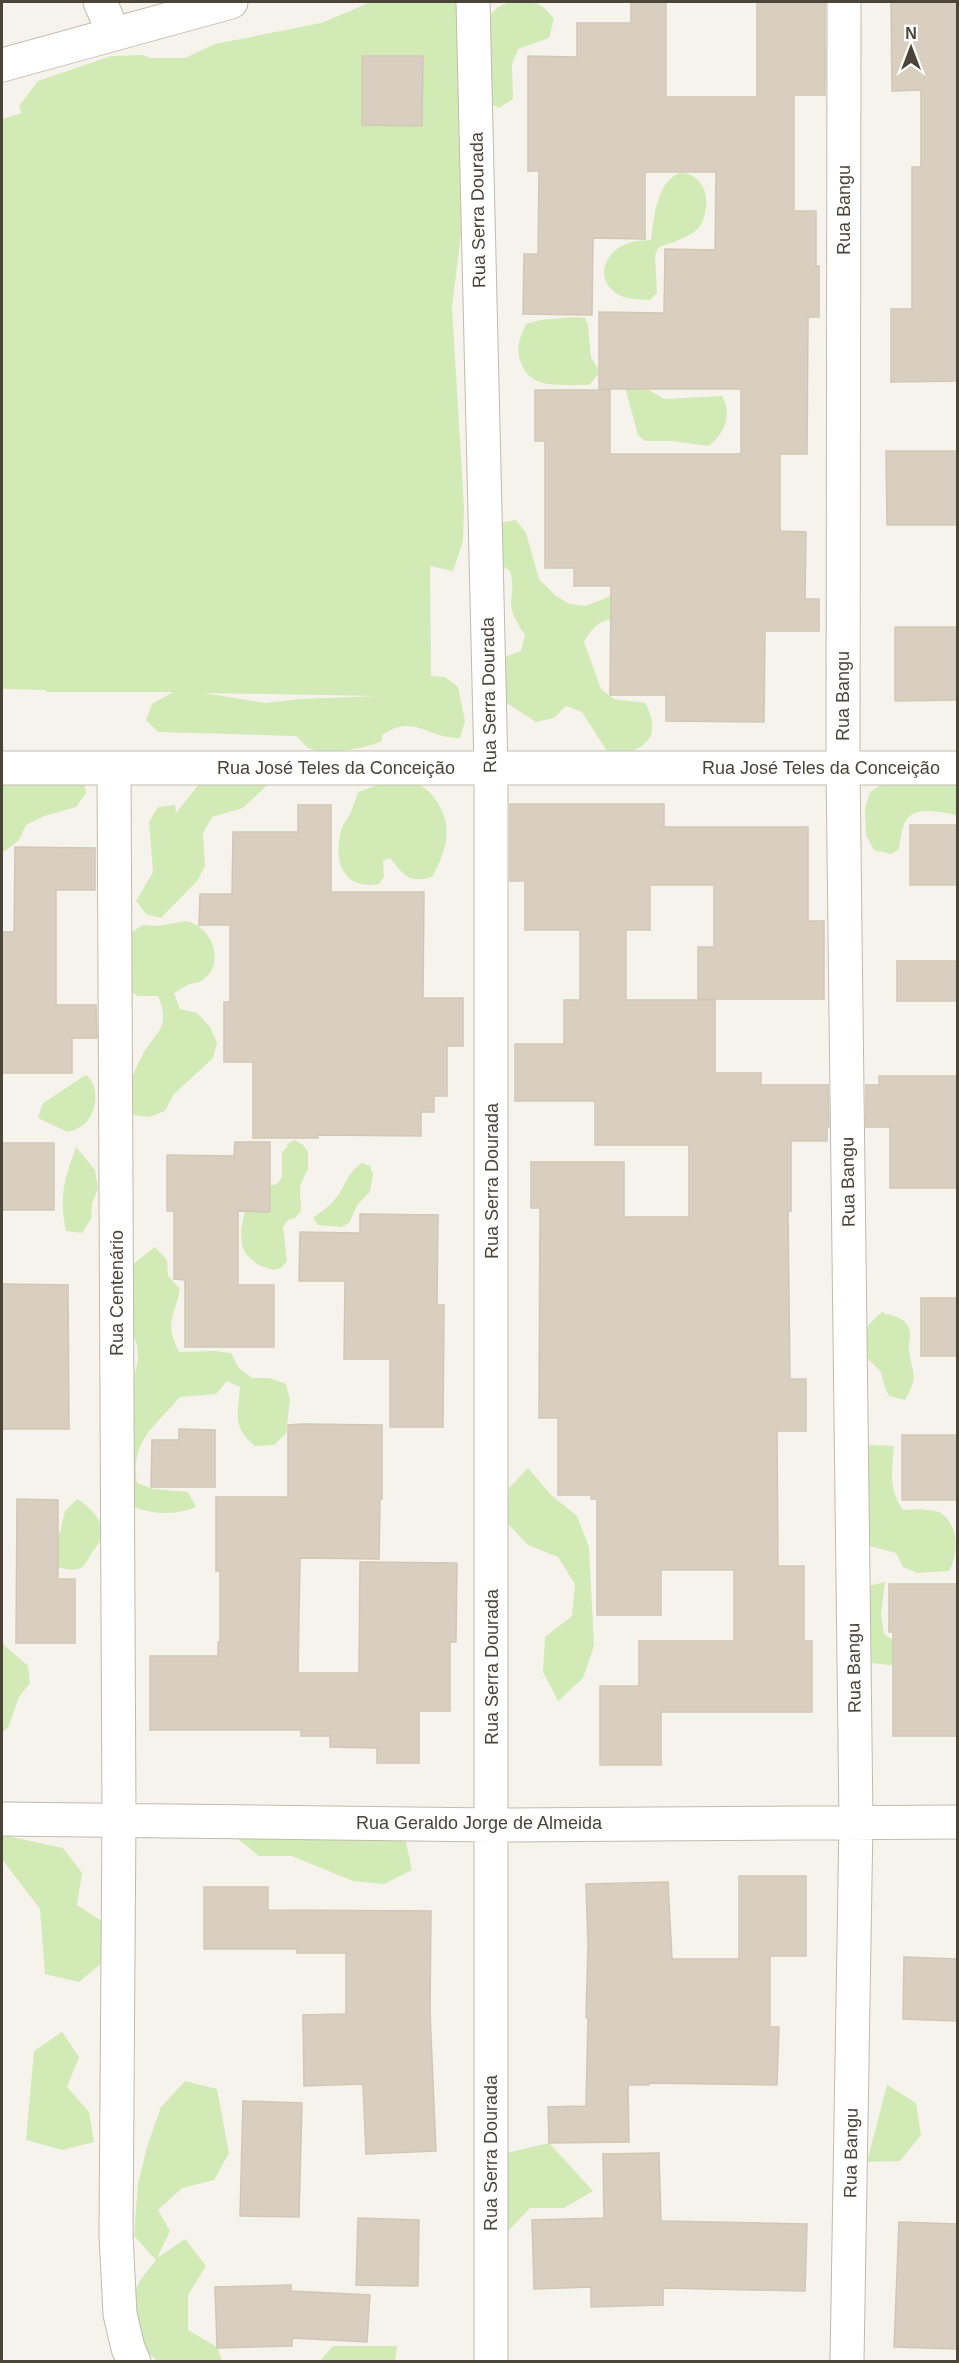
<svg xmlns="http://www.w3.org/2000/svg" width="959" height="2363" font-family="Helvetica,sans-serif">
<rect width="100%" height="100%" fill="#f6f3ec"/>
<path fill="#d2eab5" fill-rule="evenodd" d="M 371,2 L 457,2 L 464,210 L 452,307 L 464,508 L 463,541 L 453,571 L 430,566 L 431,676 L 445,677 L 458,687 L 465,721 L 460,738 C 426,738 414,713 382,735 L 382,741 C 367,748 321,757 307,747 C 303,744 300,739 296,736 L 158,732 L 146,720 L 152,704 L 173,692 L 46,692 L 46,690 L 2,689 L 2,119 L 22,113 L 19,106 L 38,81 L 111,56 L 143,55 L 151,58 L 185,58 L 215,44 L 321,23 ZM 204,693 L 380,696 L 300,699 L 265,703 Z
M 509,2 C 534,2 540,0 554,19 L 549,38 L 518,49 L 512,64 L 513,99 L 499,108 L 485,101 L 485,20 L 498,7 Z
M 679,173 C 701,173 710,193 705,213 C 704,217 703,223 700,226 C 689,239 673,241 658,248 L 655,256 L 657,293 L 650,300 C 640,299 627,300 617,294 C 592,277 607,248 632,242 C 638,240 645,241 651,240 C 654,219 656,183 679,173 Z
M 576,317 L 585,318 L 588,325 L 591,357 L 600,372 L 589,385 C 566,384 532,391 522,365 C 515,350 519,339 526,324 L 541,320 Z
M 625,387 L 649,390 L 664,399 L 722,396 C 733,415 724,434 709,446 L 671,441 L 645,441 L 638,435 Z
M 516,520 L 526,533 L 539,579 L 556,596 L 570,604 L 586,606 L 615,594 L 642,620 C 613,619 599,614 584,642 L 601,689 L 614,699 L 645,703 C 664,737 644,752 610,756 L 582,712 L 566,706 L 554,718 L 536,722 L 507,703 L 497,689 L 498,672 L 507,656 L 521,651 L 525,635 C 518,625 511,614 511,602 C 512,588 514,587 510,571 L 495,561 L 500,523 Z
M 2,774 L 83,775 L 86,793 L 76,807 L 44,816 L 26,825 L 19,840 L 5,851 L 2,851 Z
M 236,774 L 267,785 L 243,808 L 212,817 L 203,833 L 205,866 L 197,881 L 161,918 L 146,914 L 136,901 L 153,872 L 149,822 L 158,807 L 175,805 L 176,813 L 204,778 Z
M 957,774 L 957,815 C 942,813 914,804 905,822 C 901,830 901,841 898,850 L 891,854 L 874,850 L 866,835 L 865,808 L 870,792 L 886,782 Z
M 392,780 C 400,781 409,781 416,784 C 425,786 432,794 437,802 C 454,828 446,851 432,877 C 408,884 404,875 390,858 L 383,861 L 384,877 L 379,884 C 343,890 333,861 341,831 C 342,825 347,820 350,814 C 353,807 356,799 358,792 Z
M 186,921 C 211,925 226,962 204,979 C 200,983 192,983 187,985 C 182,988 178,991 174,993 L 180,1009 L 197,1013 L 210,1027 L 217,1043 L 213,1058 L 174,1094 L 165,1111 L 149,1117 L 134,1115 L 125,1102 C 129,1086 134,1070 142,1056 C 155,1031 172,1029 158,996 L 138,996 L 131,992 L 127,936 L 142,925 L 158,926 Z
M 86,1075 C 101,1087 97,1115 82,1126 C 78,1129 72,1130 68,1132 L 38,1118 L 43,1103 Z
M 295,1140 L 303,1145 L 308,1152 L 308,1169 L 300,1186 L 301,1211 L 295,1218 L 288,1220 L 283,1227 L 287,1261 L 281,1268 L 273,1270 L 258,1265 L 246,1254 L 242,1246 L 241,1230 L 246,1206 L 269,1186 L 277,1184 L 282,1177 L 282,1152 L 288,1146 L 286,1144 Z
M 76,1147 L 95,1170 L 98,1188 L 92,1204 L 91,1219 L 82,1233 L 66,1231 C 59,1195 64,1181 76,1147 Z
M 362,1163 L 370,1166 L 373,1174 L 370,1192 L 358,1204 L 349,1223 L 342,1227 L 318,1225 L 313,1218 C 323,1211 332,1204 339,1194 C 347,1181 349,1171 362,1163 Z
M 155,1247 L 167,1260 L 168,1276 L 180,1289 C 174,1319 164,1322 179,1352 L 214,1351 L 231,1353 L 238,1367 L 252,1378 L 269,1378 L 286,1384 L 290,1400 L 286,1433 L 274,1445 L 255,1446 C 232,1427 238,1415 240,1387 L 227,1381 L 216,1394 L 180,1397 C 155,1426 130,1441 137,1483 L 153,1489 L 188,1492 L 196,1507 C 175,1515 155,1515 134,1507 L 127,1491 L 131,1391 L 138,1359 L 137,1344 L 131,1329 L 132,1265 Z
M 884,1311 L 884,1314 C 897,1315 911,1321 910,1336 C 910,1341 908,1345 909,1350 C 912,1376 920,1373 905,1400 L 889,1396 L 885,1388 L 881,1372 L 863,1354 C 862,1335 867,1322 884,1311 Z
M 870,1445 L 894,1446 C 892,1472 888,1488 903,1510 C 913,1510 931,1508 941,1513 C 959,1525 959,1553 949,1571 L 917,1573 L 903,1567 L 896,1553 L 866,1545 L 855,1474 Z
M 528,1468 L 551,1495 L 577,1516 L 589,1547 L 594,1646 L 583,1678 L 558,1701 L 543,1672 L 545,1637 L 572,1616 L 575,1584 L 558,1557 L 528,1545 L 506,1522 L 509,1488 Z
M 77,1499 C 88,1505 105,1521 102,1536 C 100,1543 93,1550 90,1556 C 87,1561 84,1568 78,1569 C 67,1572 56,1566 47,1562 L 43,1535 L 60,1533 L 65,1511 Z
M 885,1582 L 881,1615 L 884,1634 L 898,1643 L 950,1644 L 957,1643 L 957,1666 L 896,1666 L 865,1662 L 869,1586 Z
M 2,1643 L 28,1666 L 30,1683 L 19,1697 L 8,1728 L 2,1732 Z
M 2,1835 L 63,1848 L 82,1873 L 77,1905 L 105,1923 L 104,1961 L 79,1982 L 45,1974 L 40,1909 L 2,1859 Z
M 233,1835 L 405,1838 L 412,1870 L 384,1884 L 353,1881 L 292,1856 L 259,1856 Z
M 62,2032 L 79,2057 L 67,2087 L 89,2112 L 94,2142 L 62,2150 L 26,2140 L 34,2051 Z
M 185,2081 L 217,2089 L 229,2153 L 214,2180 L 182,2188 L 158,2210 L 170,2231 L 157,2258 L 185,2239 L 206,2266 L 188,2295 L 188,2330 L 217,2347 L 222,2361 L 157,2361 C 135,2341 123,2317 137,2287 C 141,2277 150,2268 156,2260 L 134,2236 L 138,2184 L 147,2147 L 161,2107 Z
M 887,2085 L 916,2103 L 921,2135 L 900,2161 L 867,2162 Z
M 549,2143 L 593,2191 L 564,2208 L 530,2208 L 506,2233 L 488,2157 Z
M 333,2346 L 397,2346 L 395,2361 L 320,2361 Z"/>
<path fill="#d8cfc1" stroke="#d3c7b4" stroke-width="1.5" d="M 631,2 L 666,2 L 666,97 L 757,97 L 757,2 L 825,2 L 825,95 L 794,95 L 794,211 L 816,211 L 816,266 L 819,266 L 819,317 L 808,317 L 807,454 L 780,454 L 780,531 L 806,532 L 805,599 L 819,599 L 819,631 L 765,631 L 764,722 L 666,721 L 666,695 L 610,695 L 611,586 L 574,586 L 574,568 L 545,568 L 545,441 L 535,441 L 535,390 L 610,390 L 610,454 L 741,454 L 741,389 L 599,389 L 599,312 L 664,313 L 665,249 L 715,250 L 716,172 L 645,172 L 645,239 L 593,238 L 592,315 L 523,314 L 524,254 L 538,254 L 539,171 L 528,171 L 528,56 L 577,57 L 577,23 L 631,23 Z
M 891,2 L 957,2 L 957,381 L 891,382 L 891,309 L 912,309 L 912,167 L 921,167 L 921,90 L 892,91 Z
M 362,56 L 423,56 L 422,126 L 362,125 Z
M 886,451 L 957,451 L 957,525 L 887,525 Z
M 895,627 L 957,627 L 957,700 L 895,701 Z
M 510,804 L 664,804 L 664,827 L 808,827 L 808,921 L 824,921 L 824,999 L 698,999 L 698,947 L 714,947 L 714,885 L 650,885 L 650,930 L 626,930 L 626,1000 L 715,1000 L 715,1073 L 761,1073 L 761,1085 L 828,1085 L 829,1127 L 827,1127 L 827,1141 L 791,1141 L 791,1211 L 788,1211 L 790,1379 L 806,1379 L 806,1431 L 777,1431 L 778,1566 L 804,1566 L 804,1641 L 812,1641 L 812,1712 L 661,1712 L 661,1765 L 600,1765 L 600,1686 L 639,1686 L 639,1641 L 734,1641 L 734,1570 L 661,1570 L 661,1615 L 597,1615 L 597,1499 L 591,1499 L 591,1495 L 558,1495 L 558,1418 L 539,1418 L 540,1208 L 531,1208 L 531,1162 L 624,1162 L 624,1217 L 689,1217 L 689,1145 L 595,1145 L 595,1101 L 515,1101 L 515,1044 L 564,1044 L 564,1000 L 580,1000 L 580,930 L 525,930 L 525,881 L 510,881 Z
M 298,805 L 331,805 L 331,892 L 424,892 L 423,998 L 463,998 L 463,1046 L 447,1046 L 447,1096 L 434,1096 L 434,1112 L 421,1112 L 421,1136 L 318,1135 L 318,1138 L 253,1138 L 253,1062 L 224,1062 L 224,1002 L 230,1002 L 230,925 L 199,925 L 200,894 L 232,894 L 233,832 L 298,832 Z
M 910,825 L 957,825 L 957,885 L 910,885 Z
M 15,847 L 95,848 L 95,890 L 56,890 L 56,1005 L 96,1005 L 97,1038 L 72,1038 L 72,1073 L 2,1073 L 2,932 L 14,932 Z
M 897,961 L 957,961 L 957,1001 L 897,1001 Z
M 879,1076 L 957,1076 L 957,1188 L 890,1188 L 890,1127 L 866,1127 L 866,1085 L 879,1085 Z
M 235,1142 L 270,1142 L 270,1212 L 238,1211 L 238,1285 L 274,1285 L 274,1347 L 185,1347 L 185,1280 L 174,1279 L 174,1211 L 167,1211 L 167,1155 L 234,1156 Z
M 2,1143 L 54,1143 L 54,1210 L 2,1210 Z
M 360,1214 L 438,1215 L 437,1305 L 444,1305 L 443,1427 L 390,1427 L 390,1359 L 344,1359 L 345,1281 L 299,1281 L 300,1232 L 360,1233 Z
M 2,1284 L 68,1285 L 69,1429 L 2,1429 Z
M 921,1298 L 957,1298 L 957,1356 L 921,1356 Z
M 302,1424 L 382,1425 L 382,1499 L 380,1499 L 379,1559 L 300,1558 L 298,1673 L 359,1673 L 360,1562 L 457,1563 L 456,1642 L 450,1642 L 450,1711 L 419,1711 L 419,1763 L 377,1763 L 377,1748 L 330,1747 L 330,1736 L 301,1736 L 301,1730 L 150,1730 L 150,1656 L 218,1656 L 218,1642 L 220,1642 L 220,1571 L 216,1571 L 216,1497 L 288,1497 L 288,1425 Z
M 179,1429 L 215,1430 L 215,1487 L 151,1487 L 152,1440 L 179,1440 Z
M 902,1435 L 957,1435 L 957,1500 L 902,1500 Z
M 17,1499 L 58,1500 L 58,1579 L 75,1579 L 75,1643 L 16,1643 Z
M 889,1584 L 957,1584 L 957,1736 L 893,1736 L 893,1632 L 889,1632 Z
M 739,1876 L 806,1876 L 806,1956 L 770,1956 L 770,2027 L 779,2027 L 777,2085 L 649,2083 L 649,2085 L 628,2085 L 629,2142 L 549,2143 L 548,2107 L 586,2106 L 588,2018 L 586,2017 L 588,1944 L 586,1884 L 668,1882 L 672,1959 L 739,1959 Z
M 204,1887 L 268,1887 L 268,1910 L 431,1911 L 430,2012 L 436,2151 L 366,2154 L 363,2084 L 304,2086 L 303,2015 L 346,2014 L 346,1953 L 297,1953 L 297,1949 L 204,1949 Z
M 904,1957 L 957,1959 L 957,2021 L 903,2019 Z
M 243,2101 L 302,2103 L 299,2217 L 240,2216 Z
M 659,2153 L 661,2221 L 807,2224 L 805,2291 L 663,2288 L 663,2305 L 591,2307 L 591,2287 L 534,2289 L 532,2220 L 604,2218 L 603,2154 Z
M 358,2218 L 419,2220 L 418,2286 L 356,2285 Z
M 899,2222 L 957,2224 L 957,2349 L 894,2347 Z
M 291,2285 L 291,2291 L 370,2295 L 367,2342 L 292,2338 L 292,2346 L 217,2348 L 215,2287 Z"/>
<g fill="none" stroke-linecap="round" stroke-linejoin="round">
<defs>
<path id="minor" d="M 100,2 L 114,34
M 473,2 L 491,768 L 491,2362
M 844,2 L 843,768 L 856,1821 L 847,2362
M 2,65 L 231,2
M 2,768 L 958,768
M 114,768 L 119,1819 L 116,2235 L 120,2314 L 128,2348 L 134,2362
M 2,1819 L 492,1825 L 958,1822"/>
</defs>
<use href="#minor" stroke="#c2bbae" stroke-width="35"/>
<use href="#minor" stroke="#fff" stroke-width="33"/>
</g>
<g text-anchor="middle" stroke-width="5" stroke-linejoin="round" paint-order="stroke">
<g font-size="18" fill="#4b4439" stroke="#fff">
<text transform="translate(478 210) rotate(-91)" y="6">Rua Serra Dourada</text>
<text transform="translate(844 210) rotate(-90)" y="6">Rua Bangu</text>
<text transform="translate(489 695) rotate(-91)" y="6">Rua Serra Dourada</text>
<text transform="translate(843 696) rotate(-90)" y="6">Rua Bangu</text>
<text x="336" y="774">Rua José Teles da Conceição</text>
<text x="821" y="774">Rua José Teles da Conceição</text>
<text transform="translate(492 1181) rotate(-90)" y="6">Rua Serra Dourada</text>
<text transform="translate(848 1182) rotate(-91)" y="6">Rua Bangu</text>
<text transform="translate(117 1293) rotate(-90)" y="6">Rua Centenário</text>
<text transform="translate(492 1667) rotate(-90)" y="6">Rua Serra Dourada</text>
<text transform="translate(854 1668) rotate(-91)" y="6">Rua Bangu</text>
<text x="479" y="1829">Rua Geraldo Jorge de Almeida</text>
<text transform="translate(491 2153) rotate(-90)" y="6">Rua Serra Dourada</text>
<text transform="translate(851 2153) rotate(-89)" y="6">Rua Bangu</text>
</g>
</g>
<rect width="959" height="2363" fill="none" stroke="#4b4439" stroke-width="6"/>
<g transform="translate(911 48)" stroke="#ffffff" stroke-width="4.5" paint-order="stroke">
<path d="M0-4.5L10 22L0 15L-10 22Z" fill="#4b4439"/>
<text y="-9" font-size="16" font-weight="bold" text-anchor="middle" fill="#4b4439">N</text>
</g>
</svg>
